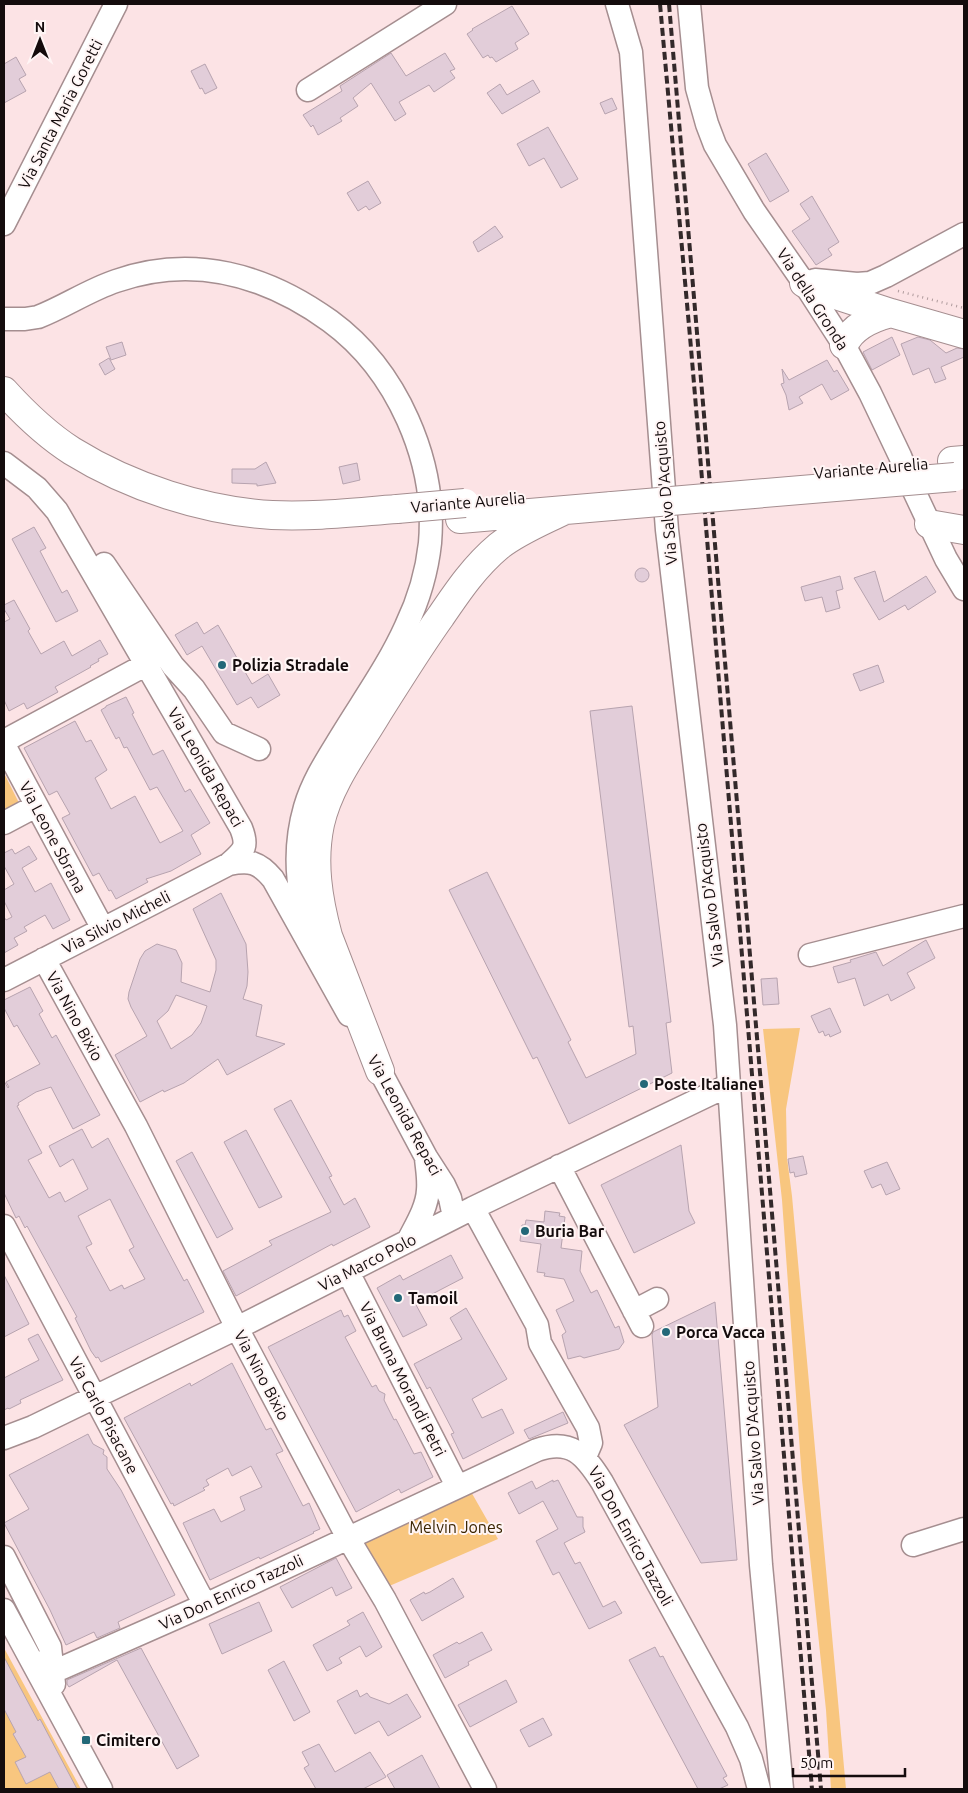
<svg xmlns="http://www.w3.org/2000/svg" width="968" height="1793" font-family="Ubuntu,sans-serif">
<rect width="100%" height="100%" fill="#fce3e5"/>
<path fill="#f8c67f" d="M 4,773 L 21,807 L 4,816 Z
M 800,1028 L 786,1109 L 787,1158 L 792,1196 L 846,1789 L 831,1789 L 826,1710 L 802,1480 L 782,1200 L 763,1029 Z
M 470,1490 L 498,1539 L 387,1587 L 361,1541 Z
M 4,1648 L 81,1789 L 4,1789 Z"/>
<path fill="#e2cdd9" stroke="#b7a3af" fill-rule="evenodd" d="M 512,6 L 529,34 L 515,43 L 518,49 L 496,62 L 492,57 L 490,58 L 488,55 L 483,58 L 467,34 L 473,30 L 472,29 Z
M 391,53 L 406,76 L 445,53 L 455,69 L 450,71 L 455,78 L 434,92 L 429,85 L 399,102 L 406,114 L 395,121 L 371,83 L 353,98 L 358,106 L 340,118 L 342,121 L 318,135 L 313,125 L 311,127 L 303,115 L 342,91 L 340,86 Z
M 16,57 L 26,75 L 19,79 L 26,91 L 4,103 L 4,64 Z
M 205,64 L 217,88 L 205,94 L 202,88 L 200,89 L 191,71 Z
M 533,80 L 540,92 L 502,114 L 487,93 L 500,84 L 507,95 Z
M 612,98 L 617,109 L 605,114 L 600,103 Z
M 548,127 L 578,179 L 561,188 L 544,158 L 529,166 L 517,144 Z
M 766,153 L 789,191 L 770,202 L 748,164 Z
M 368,181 L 381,203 L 369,210 L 366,206 L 358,211 L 347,193 Z
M 812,196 L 839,242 L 828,249 L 832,255 L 816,265 L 792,231 L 810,219 L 800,204 Z
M 495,226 L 503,237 L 478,252 L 473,242 Z
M 892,337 L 900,355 L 872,370 L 863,352 Z
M 918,337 L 930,340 L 946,353 L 957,348 L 964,349 L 964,357 L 941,367 L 946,379 L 935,383 L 929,368 L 913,375 L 901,344 Z
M 122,342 L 126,355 L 111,360 L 106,347 Z
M 109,358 L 115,369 L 105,375 L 99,364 Z
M 827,360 L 834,372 L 837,370 L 849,390 L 831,400 L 822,384 L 799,397 L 803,403 L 789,410 L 786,395 L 781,384 L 784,383 L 782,369 L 789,380 Z
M 266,462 L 276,483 L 257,486 L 257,484 L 232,483 L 232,469 L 255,469 Z
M 357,463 L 360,480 L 343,484 L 339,467 Z
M 34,527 L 46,548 L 40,551 L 62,593 L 67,590 L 78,611 L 56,622 L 12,539 Z
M635 575a7 7 0 1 1 14 0a7 7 0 1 1-14 0Z
M 875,571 L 884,602 L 926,576 L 936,592 L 908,610 L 905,605 L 879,620 L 854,578 Z
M 840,576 L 843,589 L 836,591 L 840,608 L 826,612 L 822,597 L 805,601 L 801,587 Z
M 14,600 L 30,629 L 28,631 L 41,654 L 64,641 L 72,656 L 100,640 L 108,654 L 98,659 L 99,661 L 90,666 L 91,667 L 55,687 L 58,692 L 27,709 L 24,703 L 9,711 L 4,700 L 4,622 L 10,619 L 4,609 L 4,605 Z
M 197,622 L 204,634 L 218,625 L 252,684 L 268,674 L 280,695 L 258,708 L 251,697 L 237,705 L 202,646 L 187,655 L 175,635 Z
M 878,665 L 884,682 L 860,691 L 853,674 Z
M 126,697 L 134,713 L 132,714 L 153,755 L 163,750 L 185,792 L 190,789 L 210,823 L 191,835 L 201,854 L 171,871 L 146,879 L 148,882 L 116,899 L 111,890 L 109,891 L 99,873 L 93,876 L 62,818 L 70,814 L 57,791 L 49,795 L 24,748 L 75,721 L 86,742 L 91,740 L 107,770 L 95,778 L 111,809 L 135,796 L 160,843 L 183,831 L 157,787 L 150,790 L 127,747 L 124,748 L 119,737 L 116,739 L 101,710 L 106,707 L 106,706 Z
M 632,706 L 671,1022 L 666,1023 L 672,1073 L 569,1124 L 537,1057 L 533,1059 L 449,890 L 487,872 L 571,1040 L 568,1042 L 586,1078 L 636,1054 L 633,1026 L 629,1027 L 590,711 Z
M 29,846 L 37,859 L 22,868 L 35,892 L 51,883 L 70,920 L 53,929 L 45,915 L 24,927 L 27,931 L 14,938 L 18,945 L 4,953 L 4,917 L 6,920 L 12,917 L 4,901 L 4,890 L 14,884 L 4,866 L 4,853 L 12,849 L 15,854 Z
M 221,893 L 246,944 L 248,972 L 247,986 L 243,999 L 262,1005 L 256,1036 L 285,1044 L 227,1075 L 218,1059 L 184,1083 L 164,1092 L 163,1090 L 140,1102 L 115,1055 L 147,1036 L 131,1007 L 128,999 L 129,992 L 140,959 L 145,951 L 157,944 L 176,950 L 182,963 L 181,982 L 210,992 L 216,970 L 216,960 L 193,909 ZM 176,995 L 207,1006 L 201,1023 L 192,1035 L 171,1049 L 157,1021 L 168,1011 Z
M 926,940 L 935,958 L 907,973 L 915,988 L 891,1001 L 888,994 L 864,1006 L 855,978 L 838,983 L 833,967 L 851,962 L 850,960 L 876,952 L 883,966 Z
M 777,978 L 779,1004 L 763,1005 L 761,979 Z
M 30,987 L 43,1011 L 39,1014 L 52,1038 L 56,1035 L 100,1115 L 73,1129 L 51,1087 L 36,1092 L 18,1103 L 19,1105 L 17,1106 L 42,1153 L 28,1160 L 49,1198 L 60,1192 L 65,1202 L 88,1189 L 73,1159 L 60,1167 L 49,1146 L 82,1129 L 92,1148 L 108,1138 L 184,1281 L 187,1279 L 204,1312 L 101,1362 L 98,1357 L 96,1358 L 91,1351 L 75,1318 L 77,1317 L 27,1226 L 25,1228 L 19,1216 L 16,1218 L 4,1193 L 4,1081 L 8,1088 L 9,1087 L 6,1082 L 40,1064 L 17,1025 L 14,1027 L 4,1008 L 4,1000 ZM 110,1199 L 134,1247 L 129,1250 L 145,1279 L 124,1289 L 122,1285 L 110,1291 L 86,1247 L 92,1244 L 78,1216 Z
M 830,1008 L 841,1032 L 830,1037 L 829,1034 L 825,1036 L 823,1031 L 819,1033 L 811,1016 Z
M 291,1100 L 332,1176 L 329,1177 L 344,1205 L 355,1198 L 370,1227 L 333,1246 L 332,1244 L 236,1296 L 223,1271 L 272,1245 L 269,1241 L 331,1212 L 274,1109 Z
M 246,1130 L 282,1197 L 259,1208 L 224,1142 Z
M 681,1145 L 689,1211 L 695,1223 L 634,1253 L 601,1185 Z
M 192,1152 L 233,1229 L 217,1238 L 176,1161 Z
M 803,1156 L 807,1174 L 795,1177 L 794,1172 L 790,1173 L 788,1159 Z
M 887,1162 L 900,1189 L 886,1195 L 881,1184 L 872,1188 L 864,1171 Z
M 545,1211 L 560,1213 L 559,1216 L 565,1217 L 561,1248 L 582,1251 L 580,1271 L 591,1293 L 597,1290 L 615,1328 L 619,1326 L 624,1342 L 619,1349 L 584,1358 L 580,1356 L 568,1359 L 562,1335 L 566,1332 L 556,1310 L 574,1301 L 564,1279 L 544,1276 L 545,1273 L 537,1272 L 541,1244 L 520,1241 L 522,1225 L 525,1225 L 526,1220 L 544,1222 Z
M 451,1255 L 463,1278 L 415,1303 L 427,1325 L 403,1337 L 377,1288 L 400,1275 L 403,1280 Z
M 4,1275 L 29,1324 L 4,1337 Z
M 715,1302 L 737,1560 L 701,1563 L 624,1425 L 658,1407 L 652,1335 L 653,1332 Z
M 466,1308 L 507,1379 L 472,1399 L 482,1418 L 502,1409 L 514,1433 L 463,1459 L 451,1434 L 454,1433 L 441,1408 L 430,1387 L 427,1389 L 414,1364 L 462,1339 L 450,1318 Z
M 341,1310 L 344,1317 L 348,1315 L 356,1331 L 345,1337 L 372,1387 L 376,1385 L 379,1391 L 385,1394 L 384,1400 L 394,1420 L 396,1419 L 414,1454 L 421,1452 L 433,1477 L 401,1493 L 399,1489 L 356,1512 L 268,1347 Z
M 38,1334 L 63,1380 L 20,1400 L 21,1403 L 9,1409 L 8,1408 L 4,1410 L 4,1378 L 39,1360 L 28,1339 Z
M 232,1363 L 266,1430 L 271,1428 L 283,1451 L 276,1454 L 303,1506 L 309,1503 L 320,1529 L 313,1532 L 314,1533 L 260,1559 L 259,1557 L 210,1580 L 183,1523 L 214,1509 L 221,1522 L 245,1510 L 240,1497 L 262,1487 L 251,1466 L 232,1476 L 228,1468 L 206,1480 L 209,1485 L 203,1488 L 205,1490 L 174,1506 L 173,1503 L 171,1504 L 124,1418 L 190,1383 L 191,1386 Z
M 563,1412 L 568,1423 L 529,1439 L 524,1430 Z
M 88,1434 L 93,1444 L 104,1450 L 103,1454 L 107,1457 L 107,1469 L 121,1490 L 175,1595 L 118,1622 L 120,1628 L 97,1638 L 94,1632 L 66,1645 L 50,1610 L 4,1523 L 29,1509 L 9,1475 Z
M 553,1480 L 553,1482 L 558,1480 L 577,1517 L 583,1517 L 583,1527 L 585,1532 L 564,1543 L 575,1564 L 580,1562 L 603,1607 L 615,1601 L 622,1613 L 589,1629 L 559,1572 L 553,1575 L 536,1541 L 558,1529 L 543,1501 L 519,1514 L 508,1493 L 532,1481 L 536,1489 Z
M 336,1558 L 352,1588 L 336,1596 L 332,1587 L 292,1608 L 280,1587 Z
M 453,1578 L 464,1597 L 422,1621 L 410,1600 L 424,1592 L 425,1594 L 430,1592 Z
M 259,1602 L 272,1631 L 222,1654 L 209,1624 Z
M 363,1612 L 382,1647 L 366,1657 L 360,1646 L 339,1658 L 342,1663 L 327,1671 L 313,1645 L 350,1625 L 347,1621 Z
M 482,1632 L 492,1650 L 468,1662 L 469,1665 L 445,1678 L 433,1655 L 457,1642 L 459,1644 Z
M 655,1647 L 660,1657 L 663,1656 L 668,1666 L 727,1776 L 723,1778 L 728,1785 L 719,1789 L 698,1789 L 629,1660 Z
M 141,1648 L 199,1756 L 177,1769 L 117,1660 L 69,1687 L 67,1684 L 67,1680 Z
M 4,1657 L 38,1721 L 40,1719 L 77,1789 L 59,1789 L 50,1772 L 26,1784 L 15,1762 L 26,1757 L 13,1734 L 16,1732 L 4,1709 Z
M 284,1661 L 310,1712 L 294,1721 L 268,1670 Z
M 506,1680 L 517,1702 L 470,1727 L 458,1705 Z
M 357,1690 L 360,1697 L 367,1693 L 370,1697 L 389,1704 L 407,1694 L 421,1717 L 388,1736 L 379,1721 L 355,1734 L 337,1701 Z
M 543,1718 L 552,1735 L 529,1747 L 520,1730 Z
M 319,1744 L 335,1772 L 370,1752 L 386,1777 L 363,1789 L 316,1789 L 304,1768 L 309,1765 L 302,1752 Z
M 422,1755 L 440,1789 L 395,1789 L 387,1775 Z"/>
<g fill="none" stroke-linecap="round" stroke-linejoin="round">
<defs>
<path id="minor" d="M 617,4 L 631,52 L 667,530 L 725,1025 L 761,1565 L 782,1789
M 689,4 L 697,88 L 707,124 L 715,145 L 754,211 L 804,283 L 844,345 L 870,393 L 900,456 L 914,491 L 946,559 L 964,589
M 308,90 L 445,4
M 4,224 L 116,4
M 815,280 L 857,284 L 870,283 L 886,276 L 964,234
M 4,319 L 25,319 L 38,317 C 64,307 89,290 116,281 C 193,254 266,275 330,321 C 397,370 437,461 430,543 C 427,571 418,601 406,626 C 389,664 364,699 342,735 C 328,758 313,780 305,807 C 290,859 300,900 314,951
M 4,463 L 37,488 L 57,511 L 241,828 C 249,848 243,851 229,864 L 4,980
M 104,564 L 173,666 L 194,689 L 224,733 L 259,749
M 4,741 L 147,664
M 4,745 L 103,929
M 4,823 L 36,806
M 229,864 C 250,860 259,862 273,879 L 349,1015
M 810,955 L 964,916
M 44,959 L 136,1126 L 237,1328 L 348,1538 L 385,1600 L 485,1789
M 372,1056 L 426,1157 L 444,1185 L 450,1198 L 454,1217
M 559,1166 L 642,1326
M 473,1208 L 537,1325 L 540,1343 L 588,1428 L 591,1443 L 585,1457
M 4,1226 L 205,1605
M 408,1241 C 416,1225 427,1208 428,1190 C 429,1179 427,1169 426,1158
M 348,1272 L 457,1486
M 634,1311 L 657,1299
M 4,1438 L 33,1427 L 237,1328 L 473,1208 L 729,1085
M 913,1545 L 964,1529
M 4,1557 L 50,1647 L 54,1684
M 4,1610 L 101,1789
M 53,1672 L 205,1605 L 537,1450 C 571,1438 585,1455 602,1482 L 737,1727 L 751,1759 L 759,1789"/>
<path id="highway" d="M 804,283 L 814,288 L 891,313 L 964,334
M 844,345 C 852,326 872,318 891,313
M 4,391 C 24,413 47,435 72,451 C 130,487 204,511 272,515 C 314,517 356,512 397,509
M 952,461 L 964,460
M 460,519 L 612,506
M 929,524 L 964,530
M 380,1071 L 328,936 C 318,899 312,862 320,824 C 329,784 356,749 377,714 C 398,681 418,648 441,616 C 458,591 475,566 499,546 C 518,531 543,521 565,510"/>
</defs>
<use href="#minor" stroke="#a58e90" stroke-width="25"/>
<use href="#highway" stroke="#a58e90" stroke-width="30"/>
<path stroke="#af9b9d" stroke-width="2.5" stroke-dasharray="1 4" stroke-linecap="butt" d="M 898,291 L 964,308"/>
<use href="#minor" stroke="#fff" stroke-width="22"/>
<use href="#highway" stroke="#fff" stroke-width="28"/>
<path stroke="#33292a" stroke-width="4" stroke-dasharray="8 4" stroke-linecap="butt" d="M 660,4 L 691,348 L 812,1789
M 669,4 L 821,1789"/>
<defs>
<path id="highway-bridge" d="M 612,506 L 955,477
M 397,509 L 465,503"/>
</defs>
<use href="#highway-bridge" stroke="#a58e90" stroke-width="30" stroke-linecap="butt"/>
<use href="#highway-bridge" stroke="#fff" stroke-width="28"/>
</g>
<g fill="#236878" stroke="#fff5f5" stroke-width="2">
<circle cx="222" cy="665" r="5"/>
<circle cx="644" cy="1084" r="5"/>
<circle cx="525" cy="1231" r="5"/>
<circle cx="398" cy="1298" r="5"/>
<circle cx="666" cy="1332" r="5"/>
<rect x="81" y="1735" width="10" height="10" rx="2.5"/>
</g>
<g text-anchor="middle" stroke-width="4" stroke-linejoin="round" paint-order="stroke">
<g font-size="16" fill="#140c0d" stroke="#fff5f5">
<text transform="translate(60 114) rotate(-63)" y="6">Via Santa Maria Goretti</text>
<text transform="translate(813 299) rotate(57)" y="6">Via della Gronda</text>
<text transform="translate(871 468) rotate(-5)" y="6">Variante Aurelia</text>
<text transform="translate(665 493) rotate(-95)" y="6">Via Salvo D'Acquisto</text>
<text transform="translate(468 502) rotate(-5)" y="6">Variante Aurelia</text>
<text transform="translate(206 767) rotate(60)" y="6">Via Leonida Repaci</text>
<text transform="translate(53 837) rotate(62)" y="6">Via Leone Sbrana</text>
<text transform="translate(709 895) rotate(-97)" y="6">Via Salvo D'Acquisto</text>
<text transform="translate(116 922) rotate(-27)" y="6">Via Silvio Micheli</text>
<text transform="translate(75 1016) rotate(61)" y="6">Via Nino Bixio</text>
<text transform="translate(405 1115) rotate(61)" y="6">Via Leonida Repaci</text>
<text transform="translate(367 1262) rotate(-27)" y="6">Via Marco Polo</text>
<text transform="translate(262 1375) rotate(62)" y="6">Via Nino Bixio</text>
<text transform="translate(403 1379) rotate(63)" y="6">Via Bruna Morandi Petri</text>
<text transform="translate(104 1415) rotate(62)" y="6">Via Carlo Pisacane</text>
<text transform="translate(753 1433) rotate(-94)" y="6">Via Salvo D'Acquisto</text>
<text transform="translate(631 1536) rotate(61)" y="6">Via Don Enrico Tazzoli</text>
<text transform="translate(231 1592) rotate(-25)" y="6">Via Don Enrico Tazzoli</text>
</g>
<g font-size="16" font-weight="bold" fill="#140c0d" stroke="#fff5f5" text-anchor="start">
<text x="232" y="671">Polizia Stradale</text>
<text x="654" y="1090">Poste Italiane</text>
<text x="535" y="1237">Buria Bar</text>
<text x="408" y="1304">Tamoil</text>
<text x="676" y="1338">Porca Vacca</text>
<text x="96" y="1746">Cimitero</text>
</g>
<g font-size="16" fill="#3a2501" stroke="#fff5f5">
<text x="456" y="1533">Melvin Jones</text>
</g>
</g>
<rect width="968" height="1793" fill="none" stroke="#140c0d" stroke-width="10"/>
<g transform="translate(40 40)" stroke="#fff5f5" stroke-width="4" paint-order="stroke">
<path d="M0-4L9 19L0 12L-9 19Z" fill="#140c0d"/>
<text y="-8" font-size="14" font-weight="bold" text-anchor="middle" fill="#140c0d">N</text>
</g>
<path d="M793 1768v8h112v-8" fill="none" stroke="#140c0d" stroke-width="2.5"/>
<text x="800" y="1768" font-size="15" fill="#140c0d" stroke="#fff5f5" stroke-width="4" paint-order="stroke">50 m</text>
</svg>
